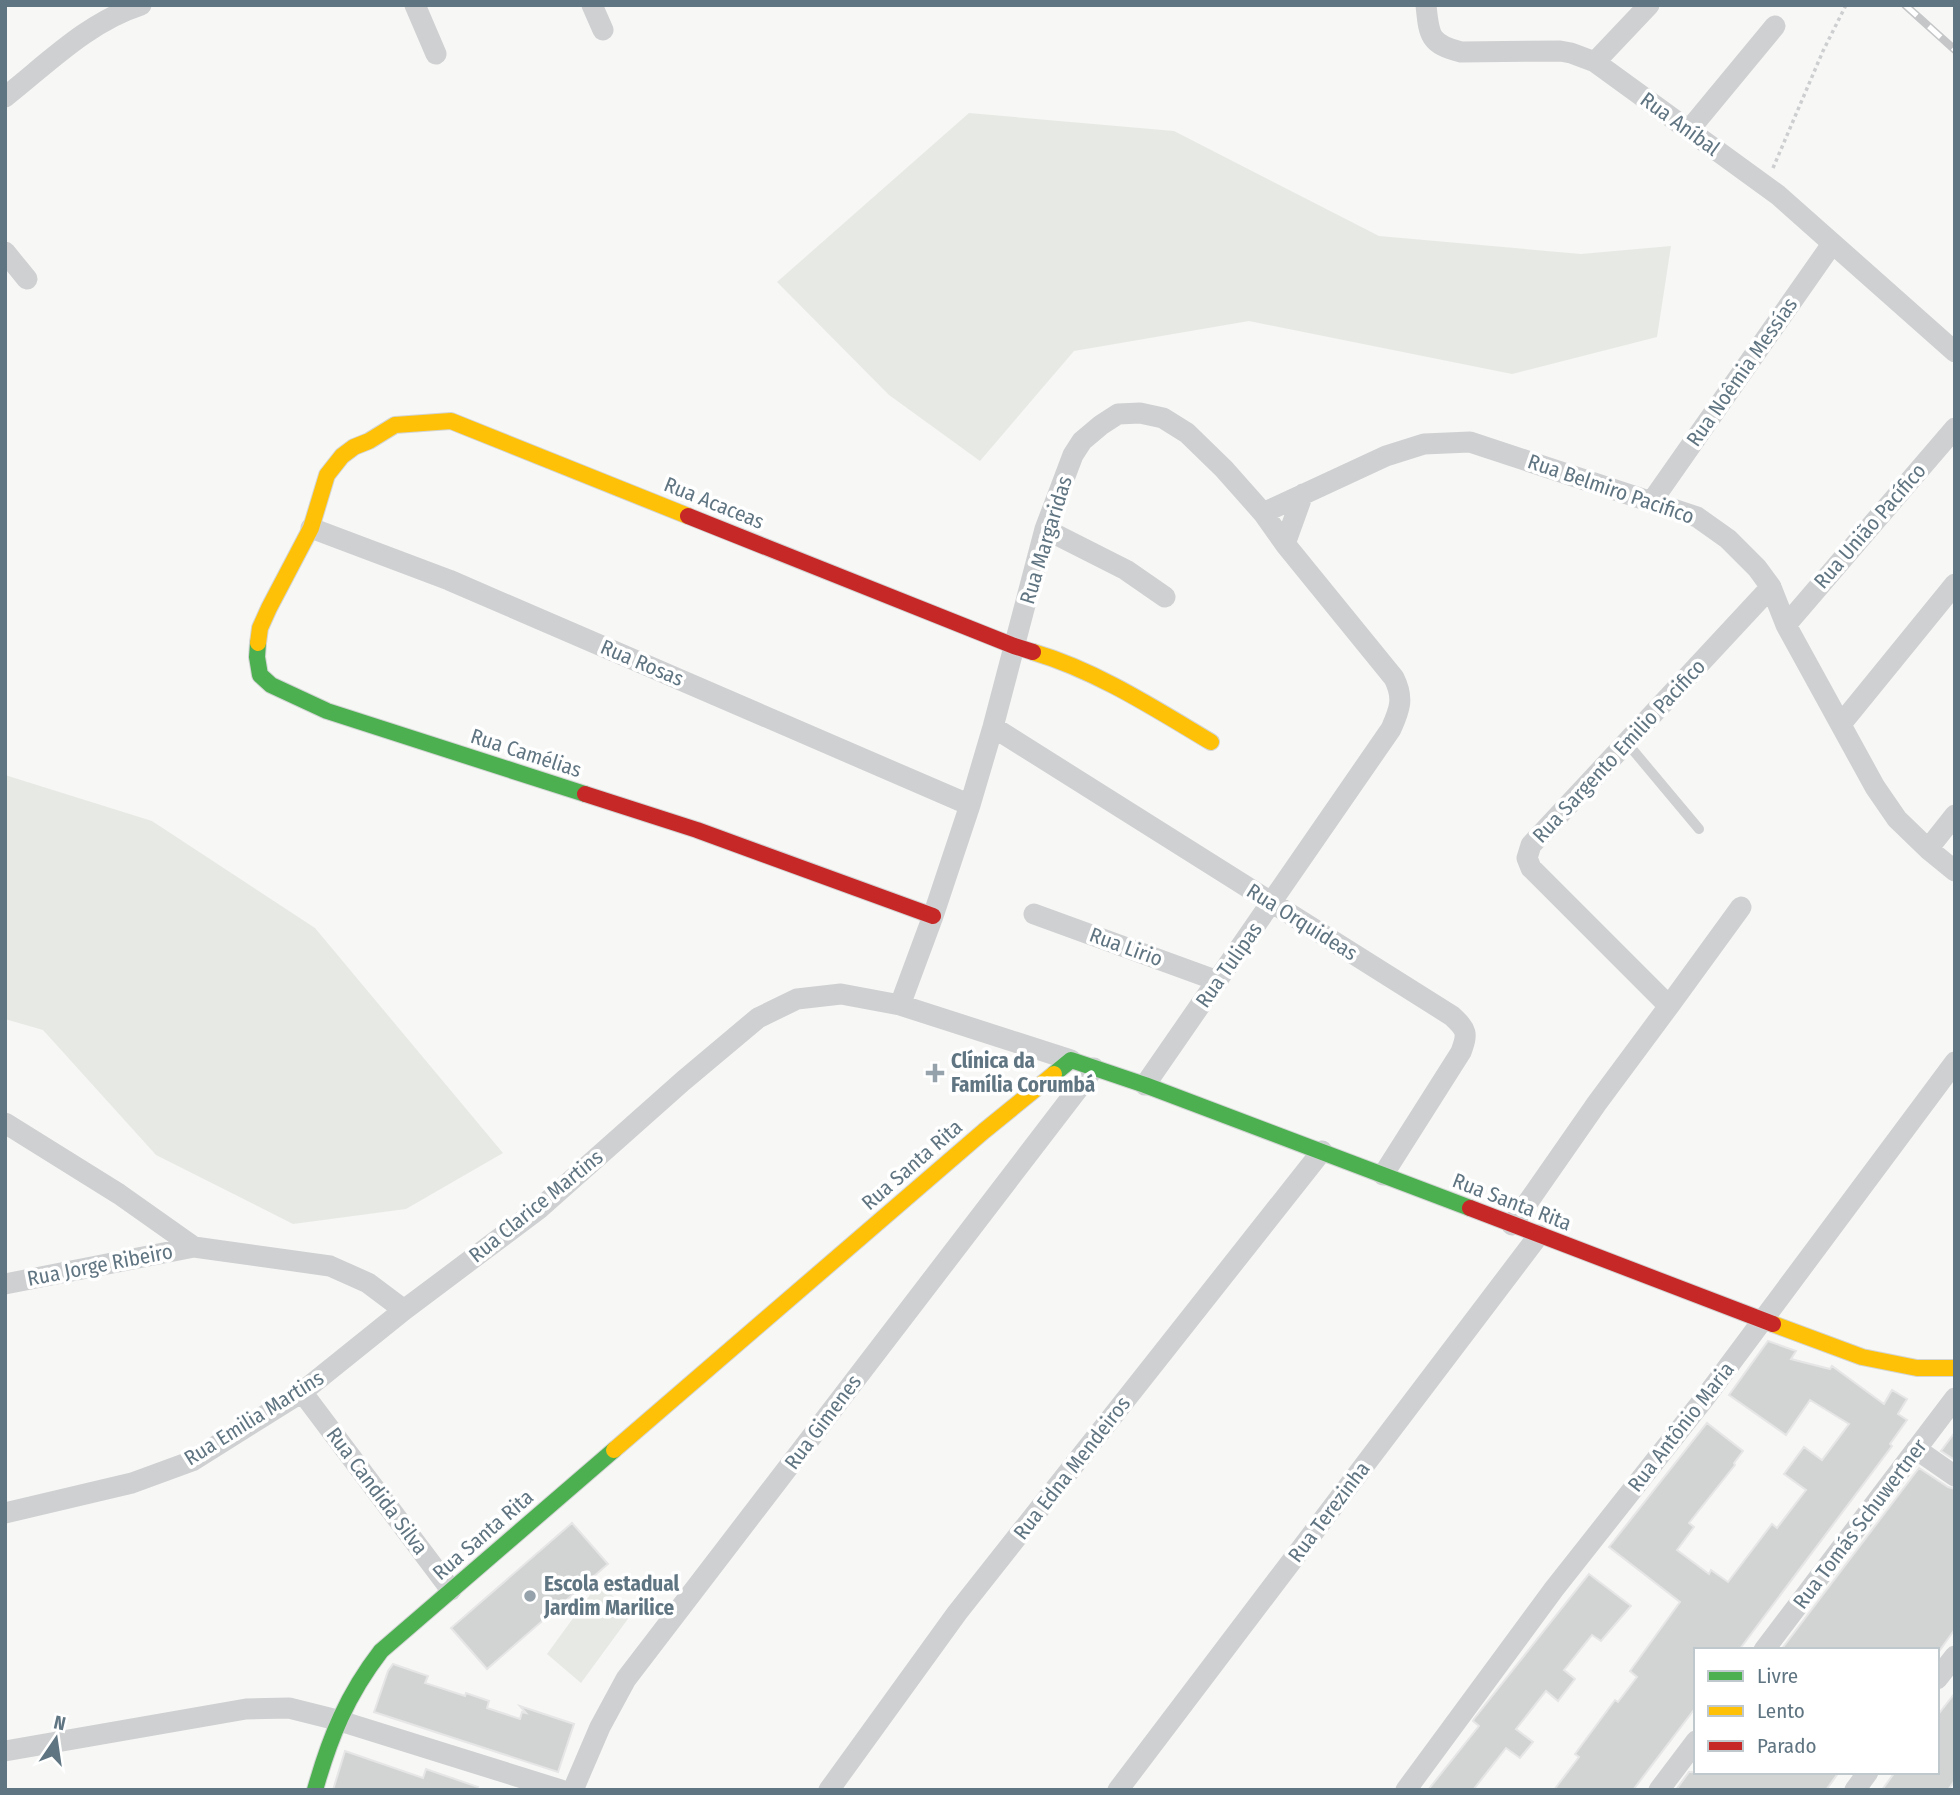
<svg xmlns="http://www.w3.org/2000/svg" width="1960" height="1795" font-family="'Fira Sans Condensed',sans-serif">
<rect width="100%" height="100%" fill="#f7f7f6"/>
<path fill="#e7eae4" d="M 969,113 L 1174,131 L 1379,236 L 1581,254 L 1671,246 L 1657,337 L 1512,374 L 1249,321 L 1074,351 L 980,461 L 889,395 L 777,282 Z
M 5,775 L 152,821 L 315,928 L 503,1153 L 406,1209 L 293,1224 L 156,1155 L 43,1030 L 5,1019 Z
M 598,1584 L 633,1612 L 581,1683 L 547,1654 Z"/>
<path fill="#d2d3d3" stroke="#e6e6e6" stroke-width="2" d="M 1768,1341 L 1796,1351 L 1791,1359 L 1830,1369 L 1832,1366 L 1884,1404 L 1892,1390 L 1907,1399 L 1898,1414 L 1907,1420 L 1890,1444 L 1892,1446 L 1739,1650 L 1696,1650 L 1696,1707 L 1633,1790 L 1554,1790 L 1579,1757 L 1575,1754 L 1615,1700 L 1618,1702 L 1637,1677 L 1630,1671 L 1680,1602 L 1609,1547 L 1707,1423 L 1743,1451 L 1734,1463 L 1735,1465 L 1689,1523 L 1694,1527 L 1677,1550 L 1709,1574 L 1711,1570 L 1728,1582 L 1772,1524 L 1777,1528 L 1806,1490 L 1784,1474 L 1804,1447 L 1822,1460 L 1849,1424 L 1810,1400 L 1786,1435 L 1729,1395 Z
M 1955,1432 L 1955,1460 L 1941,1451 Z
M 1919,1468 L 1948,1487 L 1955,1489 L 1955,1629 L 1940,1650 L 1781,1650 Z
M 572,1523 L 608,1564 L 487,1669 L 451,1628 Z
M 1589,1574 L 1631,1606 L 1601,1641 L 1592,1635 L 1564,1670 L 1575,1679 L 1558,1701 L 1546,1691 L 1516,1729 L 1533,1742 L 1520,1758 L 1506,1748 L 1473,1790 L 1428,1790 L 1479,1726 L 1473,1721 L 1474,1719 Z
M 393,1664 L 428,1676 L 425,1683 L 465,1696 L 466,1693 L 489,1701 L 487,1708 L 520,1719 L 522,1712 L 526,1713 L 520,1706 L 574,1724 L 558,1772 L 374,1712 L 388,1671 Z
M 1955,1693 L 1955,1780 L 1948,1790 L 1882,1790 L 1895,1772 L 1937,1772 L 1937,1716 Z
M 345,1751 L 423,1778 L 426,1769 L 478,1787 L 477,1790 L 333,1790 Z
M 1689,1772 L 1839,1772 L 1826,1790 L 1676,1790 Z"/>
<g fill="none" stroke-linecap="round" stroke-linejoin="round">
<defs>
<path id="fast" d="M 258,643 L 257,657 L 260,675 L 271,685 L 327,711 L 585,794
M 1054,1074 L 1071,1060 L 1145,1085 L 1470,1208
M 315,1790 C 330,1737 347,1695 381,1651 L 614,1450"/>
<path id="slow" d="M 258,643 L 260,628 L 269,608 L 311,528 L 327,475 L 342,456 L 354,447 L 369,441 L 395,425 L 451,421 L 688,516
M 1033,652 C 1097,671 1154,708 1211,742
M 1773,1324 L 1862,1357 L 1917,1368 L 1955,1368
M 614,1450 L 984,1131 L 1054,1074"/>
<path id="jam" d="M 688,516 L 1014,646 L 1033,652
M 585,794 L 697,830 L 933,916
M 1470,1208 L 1773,1324"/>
</defs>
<use href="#fast" stroke="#d3d5d5" stroke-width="18"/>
<use href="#slow" stroke="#d3d5d5" stroke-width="18"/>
<use href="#jam" stroke="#d3d5d5" stroke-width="18"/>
<path stroke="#cccecf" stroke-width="3.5" stroke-dasharray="3.5 3.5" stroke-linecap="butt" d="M 1773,168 L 1823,51 L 1846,5"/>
<path stroke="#cfd0d1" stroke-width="10" d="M 1627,743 L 1699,829"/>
<path stroke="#cfd0d1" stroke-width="21" d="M 415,5 L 436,54
M 592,5 L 603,30
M 1426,5 C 1429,35 1429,44 1461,52 L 1560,51 L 1571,53 L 1595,62 L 1778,195 L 1955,352
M 1595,62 L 1649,5
M 5,97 C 48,63 88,22 141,5
M 1689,130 L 1775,26
M 5,252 L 27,279
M 1652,501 L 1832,244
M 1263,513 L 1386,456 L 1424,444 L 1470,442 L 1697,517 L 1728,539 L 1757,568 L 1771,587 L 1786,625 L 1875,787 L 1897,819 L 1928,849 L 1955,871
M 311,528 L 449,580 L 970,805
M 1045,529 L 1126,570 L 1165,597
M 1285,544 L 1303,494
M 1786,625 L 1955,428
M 1841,724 L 1955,584
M 993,727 L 1452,1016 C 1467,1030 1468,1033 1461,1052 L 1383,1175
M 1928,849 L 1955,815
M 1034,914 L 1218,981
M 900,1005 L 933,916 L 970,805 L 993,727 L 1045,529 L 1073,455 L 1082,441 L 1101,425 L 1118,414 L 1140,413 L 1163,418 L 1187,433 L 1224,469 L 1263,513 L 1285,544 L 1394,678 C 1404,698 1400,709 1391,729 L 1145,1085
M 1669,1006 L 1741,907
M 5,1123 L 119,1194 L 194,1247 L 330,1266 L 368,1283 L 404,1310
M 1512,1225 L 1597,1103 L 1669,1006 L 1531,868 L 1527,858 L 1531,845 L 1771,587
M 5,1284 L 194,1247
M 302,1392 L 451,1590
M 1916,1449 L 1955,1476
M 5,1513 L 132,1483 L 192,1461 L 302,1392 L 404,1310 L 540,1208 L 683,1081 L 758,1018 L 797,999 L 841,994 L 900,1005 L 1071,1060
M 1764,1650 L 1955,1398
M 1937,1679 L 1955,1656
M 5,1751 L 246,1709 L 289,1708 L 337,1720 L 561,1790
M 573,1790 L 600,1727 L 626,1679 L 1094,1068
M 829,1790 L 957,1613 L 1322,1151
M 1118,1790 L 1539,1235
M 1406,1790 L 1554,1589 L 1704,1399 L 1955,1062
M 1659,1790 L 1696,1741
M 1855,1790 L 1868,1772"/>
<use href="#fast" stroke="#4caf50" stroke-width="16"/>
<use href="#slow" stroke="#ffc107" stroke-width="16"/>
<use href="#jam" stroke="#c62828" stroke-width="16"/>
<defs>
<path id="rail" d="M 1905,5 L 1955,50"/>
</defs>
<use href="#rail" stroke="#c4c6c7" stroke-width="8"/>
<use href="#rail" stroke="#fff" stroke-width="5" stroke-dasharray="16" stroke-linecap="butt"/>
</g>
<g fill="#95a2ab" stroke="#fff" stroke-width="2.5">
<path d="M931.5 1062.5h7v7h7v7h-7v7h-7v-7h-7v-7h7z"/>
<circle cx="530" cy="1596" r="7"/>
</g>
<g text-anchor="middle" stroke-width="7" stroke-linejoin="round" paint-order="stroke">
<g font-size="21" fill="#607582" stroke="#fff">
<text transform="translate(1680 124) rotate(36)" y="7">Rua Aníbal</text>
<text transform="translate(1742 372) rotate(-55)" y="7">Rua Noêmia Messías</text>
<text transform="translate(1611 489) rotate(19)" y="7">Rua Belmiro Pacifico</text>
<text transform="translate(714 503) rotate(22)" y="7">Rua Acaceas</text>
<text transform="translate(1870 526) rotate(-49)" y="7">Rua União Pacífico</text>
<text transform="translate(1046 540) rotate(-73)" y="7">Rua Margaridas</text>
<text transform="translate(642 663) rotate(23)" y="7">Rua Rosas</text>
<text transform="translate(1619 751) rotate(-47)" y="7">Rua Sargento Emilio Pacifico</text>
<text transform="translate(526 753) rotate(18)" y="7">Rua Camélias</text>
<text transform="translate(1302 922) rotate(32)" y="7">Rua Orquideas</text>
<text transform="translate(1126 947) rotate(20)" y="7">Rua Lirio</text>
<text transform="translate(1229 965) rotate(-55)" y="7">Rua Tulipas</text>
<text transform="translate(912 1165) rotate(-41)" y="7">Rua Santa Rita</text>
<text transform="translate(1512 1202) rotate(21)" y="7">Rua Santa Rita</text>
<text transform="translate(536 1206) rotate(-39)" y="7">Rua Clarice Martins</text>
<text transform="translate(100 1265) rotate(-11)" y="7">Rua Jorge Ribeiro</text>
<text transform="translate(254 1418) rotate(-32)" y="7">Rua Emilia Martins</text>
<text transform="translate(823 1422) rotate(-53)" y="7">Rua Gimenes</text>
<text transform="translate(1681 1427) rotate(-52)" y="7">Rua Antônio Maria</text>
<text transform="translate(1072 1468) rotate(-52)" y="7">Rua Edna Mendeiros</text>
<text transform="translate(377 1491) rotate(53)" y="7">Rua Candida Silva</text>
<text transform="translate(1329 1512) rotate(-53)" y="7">Rua Terezinha</text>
<text transform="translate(1860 1524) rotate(-53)" y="7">Rua Tomás Schuwertner</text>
<text transform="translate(483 1535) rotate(-41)" y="7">Rua Santa Rita</text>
</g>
<g font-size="21" font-weight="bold" fill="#607582" stroke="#fff" text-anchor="start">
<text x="951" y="1068">Clínica da<tspan x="951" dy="24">Família Corumbá</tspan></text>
<text x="544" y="1591">Escola estadual<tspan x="544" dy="24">Jardim Marilice</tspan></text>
</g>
</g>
<rect width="1960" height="1795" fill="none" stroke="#607582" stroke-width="14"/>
<rect x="1694" y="1648" width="245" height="126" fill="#ffffff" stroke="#bfc8cd" stroke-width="2"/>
<rect x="1708" y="1671" width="35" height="10" fill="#4caf50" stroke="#bfc8cd" stroke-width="2"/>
<text x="1757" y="1683" font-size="21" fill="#607582">Livre</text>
<rect x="1708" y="1706" width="35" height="10" fill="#ffc107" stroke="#bfc8cd" stroke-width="2"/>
<text x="1757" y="1718" font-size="21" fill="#607582">Lento</text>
<rect x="1708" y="1741" width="35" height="10" fill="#c62828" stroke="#bfc8cd" stroke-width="2"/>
<text x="1757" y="1753" font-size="21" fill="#607582">Parado</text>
<g transform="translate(56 1739) rotate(13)" stroke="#ffffff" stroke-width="5" paint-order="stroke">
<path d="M0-5L12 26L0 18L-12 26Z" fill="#607582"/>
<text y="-10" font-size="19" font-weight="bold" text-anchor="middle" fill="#607582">N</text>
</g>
</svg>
